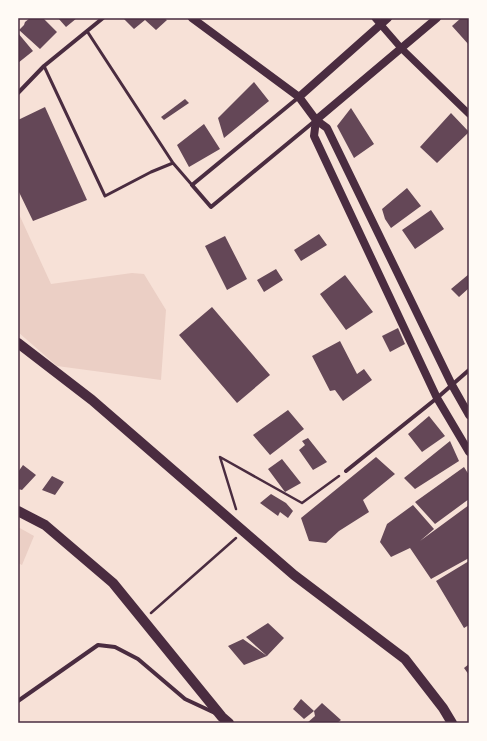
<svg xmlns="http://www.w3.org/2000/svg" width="487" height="741" font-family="Poppins,sans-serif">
<rect width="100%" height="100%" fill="#f7e1d7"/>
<path fill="#ebcfc5" d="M 18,212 L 51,284 L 132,273 L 144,274 L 166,310 L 161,380 L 57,366 L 18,332 Z
M 18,527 L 34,536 L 22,565 L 18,563 Z"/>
<path fill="#644757" d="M 30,18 L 43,18 L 57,32 L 40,49 L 19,30 L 24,25 L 25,22 Z
M 58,18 L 77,18 L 66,27 Z
M 123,18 L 164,18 L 167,20 L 156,30 L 145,20 L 134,29 Z
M 461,18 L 469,18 L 469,45 L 452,26 Z
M 18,33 L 33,51 L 18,63 Z
M 254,82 L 269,101 L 224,138 L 218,118 Z
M 185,99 L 189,103 L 164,120 L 161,117 Z
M 45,107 L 87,200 L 33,221 L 18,190 L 18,120 Z
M 351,108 L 374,144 L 354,158 L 337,126 Z
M 451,113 L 469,132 L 437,163 L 420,147 Z
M 204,124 L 220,149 L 189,167 L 177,145 Z
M 407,188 L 421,206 L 391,228 L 385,219 L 382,209 Z
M 431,210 L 444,229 L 415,249 L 402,230 Z
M 319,234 L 327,245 L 301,261 L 294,250 Z
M 225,236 L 247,279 L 227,290 L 205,246 Z
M 276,269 L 283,280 L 264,292 L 257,280 Z
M 469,274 L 469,288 L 459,297 L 451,289 Z
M 345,275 L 373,312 L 346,330 L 320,294 Z
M 212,307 L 270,375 L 237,403 L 179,335 Z
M 398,328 L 405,344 L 390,352 L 382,336 Z
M 340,341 L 357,374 L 364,369 L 372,380 L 343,401 L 335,390 L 330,391 L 312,356 Z
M 288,410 L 304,429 L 270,455 L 253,435 Z
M 429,416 L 445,436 L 422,452 L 408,434 Z
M 308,438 L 327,462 L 313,470 L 299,450 L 305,445 L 302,441 Z
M 450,441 L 459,461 L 415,489 L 404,478 Z
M 376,457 L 395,474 L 363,500 L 369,512 L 339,531 L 326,543 L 309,541 L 301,518 Z
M 282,459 L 301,483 L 285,492 L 268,469 Z
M 23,465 L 36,475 L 22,490 L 18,489 L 18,472 Z
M 464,467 L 469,475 L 469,499 L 435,524 L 415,502 Z
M 52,476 L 64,482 L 55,495 L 42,490 Z
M 271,494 L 286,503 L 293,511 L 288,518 L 280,512 L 278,516 L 260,503 Z
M 413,505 L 434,529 L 420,541 L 469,505 L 469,558 L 431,579 L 410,548 L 391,557 L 380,542 L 387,524 Z
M 469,561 L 469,625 L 464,628 L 436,581 Z
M 268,623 L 284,638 L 267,656 L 244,665 L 228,646 L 243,639 L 267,656 L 246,637 Z
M 469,664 L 469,675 L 464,668 Z
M 301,699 L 314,711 L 304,719 L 293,709 Z
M 322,703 L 341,720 L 337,723 L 307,723 L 315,716 L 314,711 Z"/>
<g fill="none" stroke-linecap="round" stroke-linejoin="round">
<path stroke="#4a2c40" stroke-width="2.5" d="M 236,509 L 220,457 L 302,503 L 339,476
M 151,613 L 236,538"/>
<path stroke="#4a2c40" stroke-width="3" d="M 87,31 L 173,163 L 192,185
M 44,66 L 105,196 L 151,172 L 173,163"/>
<path stroke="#4a2c40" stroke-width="4" d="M 18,93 L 44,66 L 103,18
M 299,97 L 192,185 L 211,207 L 316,120
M 346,471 L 437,398 L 469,370
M 18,701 L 98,645 L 115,647 L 138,659 L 185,699 L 215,713"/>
<path stroke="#4a2c40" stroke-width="7" d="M 375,18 L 401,48 L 469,114"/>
<path stroke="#4a2c40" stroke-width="8" d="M 192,18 L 299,97 L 316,120 L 327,128 L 452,385 L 469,415
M 299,97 L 388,18
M 316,120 L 314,136 L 437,398 L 469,452
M 316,120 L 437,18"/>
<path stroke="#4a2c40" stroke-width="10" d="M 18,343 L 92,400 L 294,575 L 405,659 L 443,708 L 452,723
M 18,511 L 45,525 L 113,583 L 222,717 L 229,723"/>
</g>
<rect width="487" height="741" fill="none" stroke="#fffaf5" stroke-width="38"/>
<rect x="19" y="19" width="449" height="703" fill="none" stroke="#4a2c40" stroke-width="1.5"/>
</svg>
